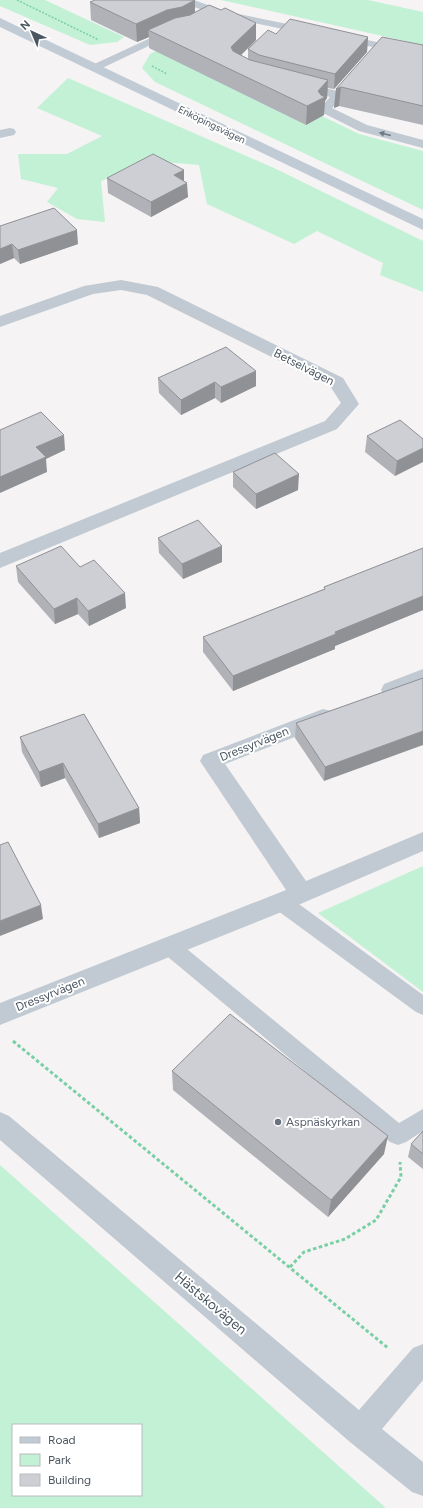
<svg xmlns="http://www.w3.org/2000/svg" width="423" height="1508" font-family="Figtree,sans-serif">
<rect width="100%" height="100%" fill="#f5f3f3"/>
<path fill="#c3f1d5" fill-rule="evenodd" d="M 0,0 L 45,0 L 124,37 L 117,42 L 90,45 L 0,6 Z
M 221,0 L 368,0 L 423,12 L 423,45 Z
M 156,51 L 306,125 L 322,116 L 359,134 L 423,151 L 423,210 L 155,82 L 142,68 L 150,54 Z
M 68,78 L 274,168 L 423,241 L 423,292 L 380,275 L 383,263 L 317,231 L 294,244 L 207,204 L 199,165 L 151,161 L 101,181 L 105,222 L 77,219 L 47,202 L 58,188 L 21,179 L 18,154 L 67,154 L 102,136 L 37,108 Z
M 423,866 L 423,992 L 318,913 Z
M 0,1165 L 386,1508 L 0,1508 ZM 13,1425 L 141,1425 L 141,1495 L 13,1495 Z"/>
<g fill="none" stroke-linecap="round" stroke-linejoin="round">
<path stroke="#7ad0a6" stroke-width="1.5" stroke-dasharray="2 1.5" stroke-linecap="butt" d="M 17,0 L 99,40
M 152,66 L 167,74"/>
<path stroke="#7ad0a6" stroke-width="3" stroke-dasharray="3.5 2.5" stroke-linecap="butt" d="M 13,1041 L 388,1348
M 290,1267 L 304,1252 L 345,1239 L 376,1220 L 401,1177 L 400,1162"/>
<path fill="#c1cad2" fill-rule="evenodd" d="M 178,0 L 194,0 L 224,11 L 307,28 L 313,31 L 307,34 L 221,16 L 179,2 Z
M 172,28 L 176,29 L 178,31 L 176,33 L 98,70 L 90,70 L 88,68 L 90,66 Z
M 344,35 L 423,52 L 423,58 L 340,40 L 338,38 L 340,36 Z
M 303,83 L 342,92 L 344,95 L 332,108 L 367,125 L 423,140 L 423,148 L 359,131 L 321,112 L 319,109 L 330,97 L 299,89 L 297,87 L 299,85 Z
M 10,128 L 14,129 L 16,132 L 14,135 L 0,138 L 0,130 Z
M 281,894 L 288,896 L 423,995 L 423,1015 L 416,1012 L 274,908 L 271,902 L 274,896 Z
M 169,938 L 176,940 L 399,1123 L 423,1109 L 423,1131 L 406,1142 L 398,1145 L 390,1142 L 162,952 L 159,946 L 162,940 Z"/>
<path fill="#c1cad2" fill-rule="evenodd" d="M 121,280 L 158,287 L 343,378 L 359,404 L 337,429 L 0,568 L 0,553 L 325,421 L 341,403 L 330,386 L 147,295 L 121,290 L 93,294 L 0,327 L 0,316 L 84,286 Z
M 423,669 L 423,686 L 392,698 L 384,696 L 381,690 L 384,684 Z
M 323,709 L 331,711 L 334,717 L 331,723 L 225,764 L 306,881 L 423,832 L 423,851 L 289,909 L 0,1025 L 0,1003 L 286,890 L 200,761 L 203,755 Z
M 0,1112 L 9,1116 L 359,1410 L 413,1348 L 423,1344 L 423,1380 L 382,1429 L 423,1462 L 423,1496 L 412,1492 L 350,1442 L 0,1140 Z"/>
<path fill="#c1cbd6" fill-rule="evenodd" d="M 0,18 L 423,219 L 423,230 L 0,27 Z"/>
</g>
<path fill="#b0b2b7" d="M 90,2 L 195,12 L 256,23 L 256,40 L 241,55 L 248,59 L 248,49 L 276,34 L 368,37 L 367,52 L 334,89 L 328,88 L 327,98 L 325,101 L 324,115 L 306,125 L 149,48 L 149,37 L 137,42 L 91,20 Z
M 423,45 L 423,125 L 339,106 L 334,108 L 336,89 Z
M 184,170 L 184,181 L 188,197 L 151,217 L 108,193 L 107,178 Z
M 0,226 L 78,244 L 20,264 L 14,258 L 0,264 Z
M 158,378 L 256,386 L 221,403 L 215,398 L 181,415 L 159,393 Z
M 367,436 L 423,439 L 395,476 L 365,452 Z
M 233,472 L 298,490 L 256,509 L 233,487 Z
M 158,538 L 222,562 L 183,579 L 159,553 Z
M 423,548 L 423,610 L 335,646 L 335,649 L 233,691 L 203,652 L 203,637 L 324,589 L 324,587 Z
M 16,566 L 80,567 L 126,608 L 89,626 L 78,614 L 55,624 L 18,582 Z
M 423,678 L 324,781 L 295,738 L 296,723 Z
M 20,737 L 139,808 L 140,823 L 99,838 L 65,778 L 41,787 L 22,752 Z
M 172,1071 L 384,1154 L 328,1217 L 173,1090 Z
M 423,1131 L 423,1169 L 408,1157 L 411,1144 Z"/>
<path fill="#909195" d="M 195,0 L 195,18 L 148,30 L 149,37 L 137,42 L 136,24 L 167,10 Z
M 256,23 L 256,40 L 231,65 L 231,47 Z
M 368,37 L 367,52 L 334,89 L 335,74 Z
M 328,80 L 327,98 L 325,101 L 324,115 L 306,125 L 307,106 L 318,91 Z
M 341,87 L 339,106 L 334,108 L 336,89 Z
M 184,170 L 184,184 L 187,183 L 188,197 L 151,217 L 151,202 L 174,175 Z
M 77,230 L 78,244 L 20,264 L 18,250 Z
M 12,244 L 14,258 L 0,264 L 0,249 Z
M 256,371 L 256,386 L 221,403 L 221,387 Z
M 215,382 L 215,398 L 181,415 L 181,400 Z
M 64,435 L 65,450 L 46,459 L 47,472 L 0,493 L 0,477 L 36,447 Z
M 423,448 L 423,462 L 395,476 L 397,461 Z
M 299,474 L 298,490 L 256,509 L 256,494 Z
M 222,546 L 222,562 L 183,579 L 182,564 Z
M 125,593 L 126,608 L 89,626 L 88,611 Z
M 423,596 L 423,610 L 335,646 L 335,649 L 233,691 L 233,676 L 335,632 Z
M 77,598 L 78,614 L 55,624 L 54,609 Z
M 423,731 L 423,745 L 324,781 L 325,767 Z
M 63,763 L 65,778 L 41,787 L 39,772 Z
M 139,808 L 140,823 L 99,838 L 98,824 Z
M 41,905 L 43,919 L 0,936 L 0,921 Z
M 388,1136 L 384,1154 L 328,1217 L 331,1200 Z"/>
<path fill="#cdcfd5" stroke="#909195" d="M 95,0 L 195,0 L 182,7 L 167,10 L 136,24 L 90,2 Z
M 209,5 L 221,10 L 225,8 L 256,23 L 231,47 L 233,51 L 250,60 L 328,80 L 318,91 L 321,95 L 325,97 L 307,106 L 148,30 L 175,18 L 190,15 Z
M 290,19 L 368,37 L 335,74 L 259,55 L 248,49 L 268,30 L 276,34 Z
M 382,37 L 423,45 L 423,106 L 341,87 L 336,89 Z
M 153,154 L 184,170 L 174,175 L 187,183 L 151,202 L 107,178 Z
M 54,208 L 77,230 L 18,250 L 12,244 L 0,249 L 0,226 Z
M 226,347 L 256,371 L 221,387 L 215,382 L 181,400 L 158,378 Z
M 41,412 L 64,435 L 36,447 L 46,457 L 0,477 L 0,430 Z
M 400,420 L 423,439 L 423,448 L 397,461 L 367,436 Z
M 275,453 L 299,474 L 256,494 L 233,472 Z
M 198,520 L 222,546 L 182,564 L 158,538 Z
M 61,546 L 80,567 L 94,560 L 125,593 L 88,611 L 77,598 L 54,609 L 16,566 Z
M 423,548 L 423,596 L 335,632 L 336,634 L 233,676 L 203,637 L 325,589 L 324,587 Z
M 423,678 L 423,731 L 325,767 L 296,723 Z
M 84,714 L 139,808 L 98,824 L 63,763 L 39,772 L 20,737 Z
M 8,842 L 41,905 L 0,921 L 0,845 Z
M 230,1014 L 388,1136 L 331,1200 L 172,1071 Z
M 423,1131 L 423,1154 L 411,1144 Z"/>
<defs><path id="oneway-solid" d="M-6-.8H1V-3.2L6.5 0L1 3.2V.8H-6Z"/></defs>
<use fill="#6e7983" href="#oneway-solid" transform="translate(385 134) rotate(-166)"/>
<circle fill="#6b7280" stroke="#fff" stroke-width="1.5" cx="278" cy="1122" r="4"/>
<g text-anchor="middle" stroke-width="4" stroke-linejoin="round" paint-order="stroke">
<g font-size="10" fill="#4a5661" stroke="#fff">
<text transform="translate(212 124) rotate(26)" y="4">Enköpingsvägen</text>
</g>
<g font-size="12" fill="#4a5661" stroke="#fff">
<text transform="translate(304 367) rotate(27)" y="4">Betselvägen</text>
<text transform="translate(254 744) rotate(-22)" y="4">Dressyrvägen</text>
<text transform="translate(50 994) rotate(-22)" y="4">Dressyrvägen</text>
</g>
<g font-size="12" fill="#5b616d" stroke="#fff" text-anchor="start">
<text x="286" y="1126">Aspnäskyrkan</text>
</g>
<g font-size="14" fill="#4a5661" stroke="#fff">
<text transform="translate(211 1303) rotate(40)" y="5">Hästskovägen</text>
</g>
</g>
<rect x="12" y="1424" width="130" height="72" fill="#ffffff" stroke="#b7bbc0"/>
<rect x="20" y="1437" width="20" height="6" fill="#c1cbd6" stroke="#b7bbc0"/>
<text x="48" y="1444" font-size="12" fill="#4a5661">Road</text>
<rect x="20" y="1454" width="20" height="12" fill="#c3f1d5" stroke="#b7bbc0"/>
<text x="48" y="1464" font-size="12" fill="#4a5661">Park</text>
<rect x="20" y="1474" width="20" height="12" fill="#cdcfd5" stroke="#b7bbc0"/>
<text x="48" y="1484" font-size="12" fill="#4a5661">Building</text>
<g transform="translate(32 32) rotate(316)" stroke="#ffffff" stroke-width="3" paint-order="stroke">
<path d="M0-3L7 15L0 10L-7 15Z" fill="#4a5661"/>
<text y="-6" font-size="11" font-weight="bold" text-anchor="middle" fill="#4a5661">N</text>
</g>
</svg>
